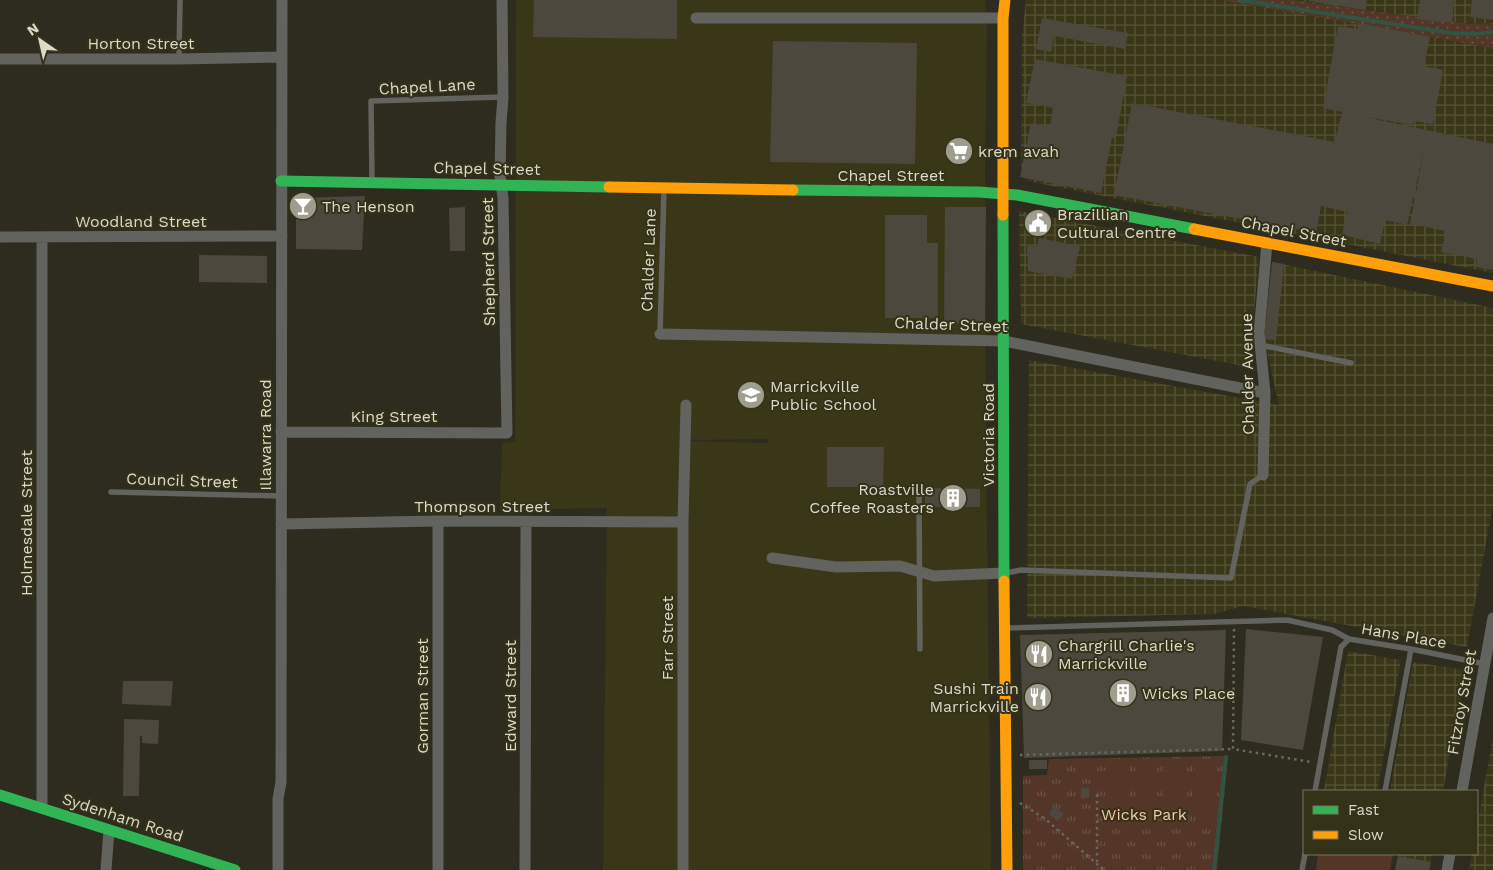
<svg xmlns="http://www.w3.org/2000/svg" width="1493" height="870" font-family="'Work Sans',sans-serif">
<defs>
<pattern id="industrial-grid" width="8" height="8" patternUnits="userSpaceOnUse" patternTransform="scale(1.25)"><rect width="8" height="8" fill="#3a3718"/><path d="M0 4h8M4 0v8" fill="none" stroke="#565338"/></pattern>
<pattern id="grass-dots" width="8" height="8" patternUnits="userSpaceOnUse" patternTransform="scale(1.25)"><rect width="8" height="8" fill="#533628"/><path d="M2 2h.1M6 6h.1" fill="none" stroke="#6b5246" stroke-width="1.8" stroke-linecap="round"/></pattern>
<pattern id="park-tufts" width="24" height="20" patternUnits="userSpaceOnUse" patternTransform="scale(1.25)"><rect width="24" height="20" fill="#533628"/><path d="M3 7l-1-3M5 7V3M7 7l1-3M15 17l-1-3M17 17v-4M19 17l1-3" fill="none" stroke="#6b5246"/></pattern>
</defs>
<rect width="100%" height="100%" fill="#2e2c1e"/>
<path fill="#3a3718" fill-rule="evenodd" d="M 516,0 L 985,0 L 987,29 L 985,172 L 986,449 L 991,870 L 603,870 L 607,508 L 500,510 L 502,443 L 515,442 ZM 768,439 L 769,443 L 688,441 L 688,440 Z"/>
<path fill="url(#industrial-grid)" d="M 1026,0 L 1221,0 L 1493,48 L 1493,273 L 1027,181 L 1021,172 L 1022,36 Z
M 1291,0 L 1493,0 L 1493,23 L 1467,24 Z
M 1019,211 L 1259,257 L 1249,367 L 1021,324 Z
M 1272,262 L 1493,308 L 1493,505 L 1467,647 L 1243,606 L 1215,614 L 1027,618 L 1029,360 L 1279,405 L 1264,339 Z
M 1348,651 L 1401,660 L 1377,791 L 1324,791 Z
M 1413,662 L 1465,670 L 1443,791 L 1390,791 Z
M 1493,737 L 1493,870 L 1469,870 L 1472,854 L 1477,854 L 1477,827 Z
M 1398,854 L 1432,854 L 1431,862 L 1398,856 Z"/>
<path fill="url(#grass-dots)" d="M 1221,0 L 1291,0 L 1467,24 L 1493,23 L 1493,48 Z"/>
<path fill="url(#park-tufts)" d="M 1228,756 L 1217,870 L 1023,870 L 1023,776 L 1047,775 L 1049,759 Z"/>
<path fill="#533628" d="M 1109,768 L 1130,768 L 1130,815 L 1109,815 Z
M 1136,768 L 1157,768 L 1157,815 L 1136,815 Z
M 1164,768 L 1185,768 L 1185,815 L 1164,815 Z
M 1213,768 L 1213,816 L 1192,816 L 1192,769 Z
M 1318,854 L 1393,854 L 1390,870 L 1316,870 Z"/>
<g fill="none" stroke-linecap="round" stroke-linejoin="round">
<path stroke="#2f5441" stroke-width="4" d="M 1239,0 L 1451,33 L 1475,34 L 1493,32
M 1214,870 L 1226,757"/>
</g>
<path fill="#4c483d" d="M 534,0 L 677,0 L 677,39 L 533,37 Z
M 1309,0 L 1367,0 L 1365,10 L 1309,1 Z
M 1420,0 L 1454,0 L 1452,23 L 1417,19 Z
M 1472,0 L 1493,0 L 1493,20 L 1470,17 Z
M 1042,18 L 1128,33 L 1125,49 L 1054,36 L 1051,52 L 1036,49 Z
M 1359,23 L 1430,37 L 1424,66 L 1443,70 L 1433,124 L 1414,121 L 1413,125 L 1360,116 L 1493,144 L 1493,270 L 1476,267 L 1477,259 L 1441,252 L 1446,231 L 1410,224 L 1424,150 L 1407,225 L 1385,220 L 1380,244 L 1342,235 L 1347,212 L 1321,206 L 1316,233 L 1114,195 L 1132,103 L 1335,142 L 1342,112 L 1323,108 L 1338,26 L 1357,29 Z
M 773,41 L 917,43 L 915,164 L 770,162 Z
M 1035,59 L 1127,76 L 1116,138 L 1112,138 L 1101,193 L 1020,177 L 1031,123 L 1050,126 L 1053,108 L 1026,103 Z
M 365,196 L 362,250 L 296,249 L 296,201 L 299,198 Z
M 465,207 L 465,251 L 450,251 L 449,208 Z
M 945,207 L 986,207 L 985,324 L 944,323 Z
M 885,215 L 927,215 L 927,243 L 938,243 L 938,318 L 885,318 Z
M 1039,238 L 1080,246 L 1072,279 L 1028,271 L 1027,245 L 1037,247 Z
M 199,255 L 267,256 L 267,283 L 199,282 Z
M 1272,262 L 1284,264 L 1276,340 L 1264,339 Z
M 827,447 L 884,447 L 883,487 L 827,487 Z
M 925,488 L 980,489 L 980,507 L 925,507 Z
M 1246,629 L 1323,637 L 1303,750 L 1241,740 Z
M 1226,630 L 1222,751 L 1024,758 L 1020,635 Z
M 123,681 L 173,681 L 171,706 L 122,704 Z
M 124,719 L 159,720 L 158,744 L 142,743 L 142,736 L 140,736 L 139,796 L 123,796 Z
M 1029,760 L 1047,760 L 1047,769 L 1029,769 Z
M 1081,788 L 1089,788 L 1089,798 L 1081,798 Z
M 1054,806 L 1064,814 L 1058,821 L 1049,814 Z
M 1398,856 L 1431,862 L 1429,870 L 1395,870 Z"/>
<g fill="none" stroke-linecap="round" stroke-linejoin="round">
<path stroke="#686862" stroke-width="2.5" stroke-dasharray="2.5 4" stroke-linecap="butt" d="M 1234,629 L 1233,749 L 1311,762
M 1020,755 L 1233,749
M 1020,803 L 1044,818 L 1104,870
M 1097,862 L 1097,794"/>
<path stroke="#62635f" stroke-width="5.5" d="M 179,59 L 180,0
M 372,180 L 371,101 L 503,97
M 660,334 L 664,189
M 1260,345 L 1351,363
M 919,490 L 920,649
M 111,492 L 281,496
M 1006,573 L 1021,570 L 1231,578 L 1250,484 L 1263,475
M 1005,628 L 1287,620 L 1332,630 L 1349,639 L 1411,649 L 1485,664
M 1315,791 L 1341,647 L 1349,639
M 1385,791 L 1411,649
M 1302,870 L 1305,854"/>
<path stroke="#62635f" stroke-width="11" d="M 696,18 L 1003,18
M 0,59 L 179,59 L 282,57
M 0,237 L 282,236
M 660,334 L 1004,341 L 1265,393
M 281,432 L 507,433 L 503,198 L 500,176 L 501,123 L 503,97 L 502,0
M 1263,475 L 1265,393 L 1259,333 L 1267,243
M 438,521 L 438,870
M 281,524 L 438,521 L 683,522
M 772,558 L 836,567 L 900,566 L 934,576 L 1004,573
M 1462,791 L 1493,618
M 42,808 L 42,237
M 106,870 L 109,830
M 278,870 L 278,799 L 281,782 L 282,0
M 525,870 L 526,522
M 683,870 L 683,522 L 686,405
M 1447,870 L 1450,854"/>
<path stroke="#30b455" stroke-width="11" d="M 281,181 L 609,187
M 793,190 L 979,192 L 1017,195 L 1194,229
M 1003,215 L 1004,581
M 0,795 L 235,870"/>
<path stroke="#ff9f0a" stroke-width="11" d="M 609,187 L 793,190
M 1003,215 L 1003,18 L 1005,0
M 1194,229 L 1493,286
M 1004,581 L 1007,870"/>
</g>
<defs>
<symbol id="supermarket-disc" viewBox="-11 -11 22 22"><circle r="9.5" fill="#9e9d8e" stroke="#343218"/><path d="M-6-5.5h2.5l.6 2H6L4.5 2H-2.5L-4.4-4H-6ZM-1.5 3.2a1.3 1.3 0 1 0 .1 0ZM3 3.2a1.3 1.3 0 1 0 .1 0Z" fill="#fff"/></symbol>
<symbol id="bar-disc" viewBox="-11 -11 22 22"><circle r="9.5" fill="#9e9d8e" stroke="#343218"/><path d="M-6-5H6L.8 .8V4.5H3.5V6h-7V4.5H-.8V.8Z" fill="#fff"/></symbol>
<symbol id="civic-disc" viewBox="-11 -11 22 22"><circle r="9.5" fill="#9e9d8e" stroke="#343218"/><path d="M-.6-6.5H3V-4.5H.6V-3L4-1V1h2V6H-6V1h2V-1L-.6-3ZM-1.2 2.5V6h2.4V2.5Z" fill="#fff"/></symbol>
<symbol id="school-disc" viewBox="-11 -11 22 22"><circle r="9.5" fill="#9e9d8e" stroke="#343218"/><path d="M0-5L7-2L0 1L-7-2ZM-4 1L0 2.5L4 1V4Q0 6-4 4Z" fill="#fff"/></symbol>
<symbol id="building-disc" viewBox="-11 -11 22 22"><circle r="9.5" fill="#9e9d8e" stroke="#343218"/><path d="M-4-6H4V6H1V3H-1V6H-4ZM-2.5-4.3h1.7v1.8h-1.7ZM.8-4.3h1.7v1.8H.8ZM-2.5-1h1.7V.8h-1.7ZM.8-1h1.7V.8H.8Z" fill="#fff"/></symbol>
<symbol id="restaurant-disc" viewBox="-11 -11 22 22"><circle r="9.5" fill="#9e9d8e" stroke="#343218"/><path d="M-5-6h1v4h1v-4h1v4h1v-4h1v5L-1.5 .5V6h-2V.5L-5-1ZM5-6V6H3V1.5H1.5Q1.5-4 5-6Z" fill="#fff"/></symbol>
</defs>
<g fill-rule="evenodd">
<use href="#supermarket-disc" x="943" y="135" width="32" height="32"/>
<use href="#bar-disc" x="287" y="190" width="32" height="32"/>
<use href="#civic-disc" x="1022" y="207" width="32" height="32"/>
<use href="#school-disc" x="735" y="379" width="32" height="32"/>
<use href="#building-disc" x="937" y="482" width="32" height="32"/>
<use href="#restaurant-disc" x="1023" y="638" width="32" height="32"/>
<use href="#building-disc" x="1107" y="677" width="32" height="32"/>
<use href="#restaurant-disc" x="1022" y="681" width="32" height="32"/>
</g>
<g text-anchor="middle" stroke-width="4" stroke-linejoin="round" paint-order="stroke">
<g font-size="16" fill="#dbdacb" stroke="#343218">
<text x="141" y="49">Horton Street</text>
<text transform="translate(427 86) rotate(-3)" y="6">Chapel Lane</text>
<text transform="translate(487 168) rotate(1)" y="6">Chapel Street</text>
<text x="891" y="181">Chapel Street</text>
<text x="141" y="227">Woodland Street</text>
<text transform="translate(1294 231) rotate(11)" y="6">Chapel Street</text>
<text transform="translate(648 260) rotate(-88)" y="6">Chalder Lane</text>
<text transform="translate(488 262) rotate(-91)" y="6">Shepherd Street</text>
<text transform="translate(951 324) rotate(2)" y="6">Chalder Street</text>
<text transform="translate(1247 374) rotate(-91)" y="6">Chalder Avenue</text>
<text x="394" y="422">King Street</text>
<text transform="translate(265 435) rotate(-90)" y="6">Illawarra Road</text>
<text transform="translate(988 435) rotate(-90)" y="6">Victoria Road</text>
<text transform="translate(182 480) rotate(2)" y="6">Council Street</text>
<text x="482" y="512">Thompson Street</text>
<text transform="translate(26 523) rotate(-90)" y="6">Holmesdale Street</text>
<text transform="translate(1404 635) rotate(10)" y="6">Hans Place</text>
<text transform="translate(667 638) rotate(-90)" y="6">Farr Street</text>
<text transform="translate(422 696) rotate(-90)" y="6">Gorman Street</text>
<text transform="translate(510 696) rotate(-90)" y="6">Edward Street</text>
<text transform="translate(1461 702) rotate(-80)" y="6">Fitzroy Street</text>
<text transform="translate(123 817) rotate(18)" y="6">Sydenham Road</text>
</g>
<g font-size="16" fill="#dbdacb" stroke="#343218" text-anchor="start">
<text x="978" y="157">krem avah</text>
<text x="322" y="212">The Henson</text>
<text x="1057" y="220">Brazillian<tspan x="1057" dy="18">Cultural Centre</tspan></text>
<text x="770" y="392">Marrickville<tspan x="770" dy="18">Public School</tspan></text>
<text x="934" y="495" text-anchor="end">Roastville<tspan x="934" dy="18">Coffee Roasters</tspan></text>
<text x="1058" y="651">Chargrill Charlie's<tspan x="1058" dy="18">Marrickville</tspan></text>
<text x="1019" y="694" text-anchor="end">Sushi Train<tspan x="1019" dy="18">Marrickville</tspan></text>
<text x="1142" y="699">Wicks Place</text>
</g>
<g font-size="16" fill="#fac5ac" stroke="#343218">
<text x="1144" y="820">Wicks Park</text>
</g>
</g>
<rect x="1303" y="790" width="175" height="65" fill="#343218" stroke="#777560"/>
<rect x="1313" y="806" width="25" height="8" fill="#30b455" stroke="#777560"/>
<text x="1348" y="815" font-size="15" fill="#dbdacb">Fast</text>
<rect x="1313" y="831" width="25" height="8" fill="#ff9f0a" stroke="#777560"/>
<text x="1348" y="840" font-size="15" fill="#dbdacb">Slow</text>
<g transform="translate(40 40) rotate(326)" stroke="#343218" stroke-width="4" paint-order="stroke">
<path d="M0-4L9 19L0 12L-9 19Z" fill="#dbdacb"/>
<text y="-8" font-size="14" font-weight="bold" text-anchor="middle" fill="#dbdacb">N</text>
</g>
</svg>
